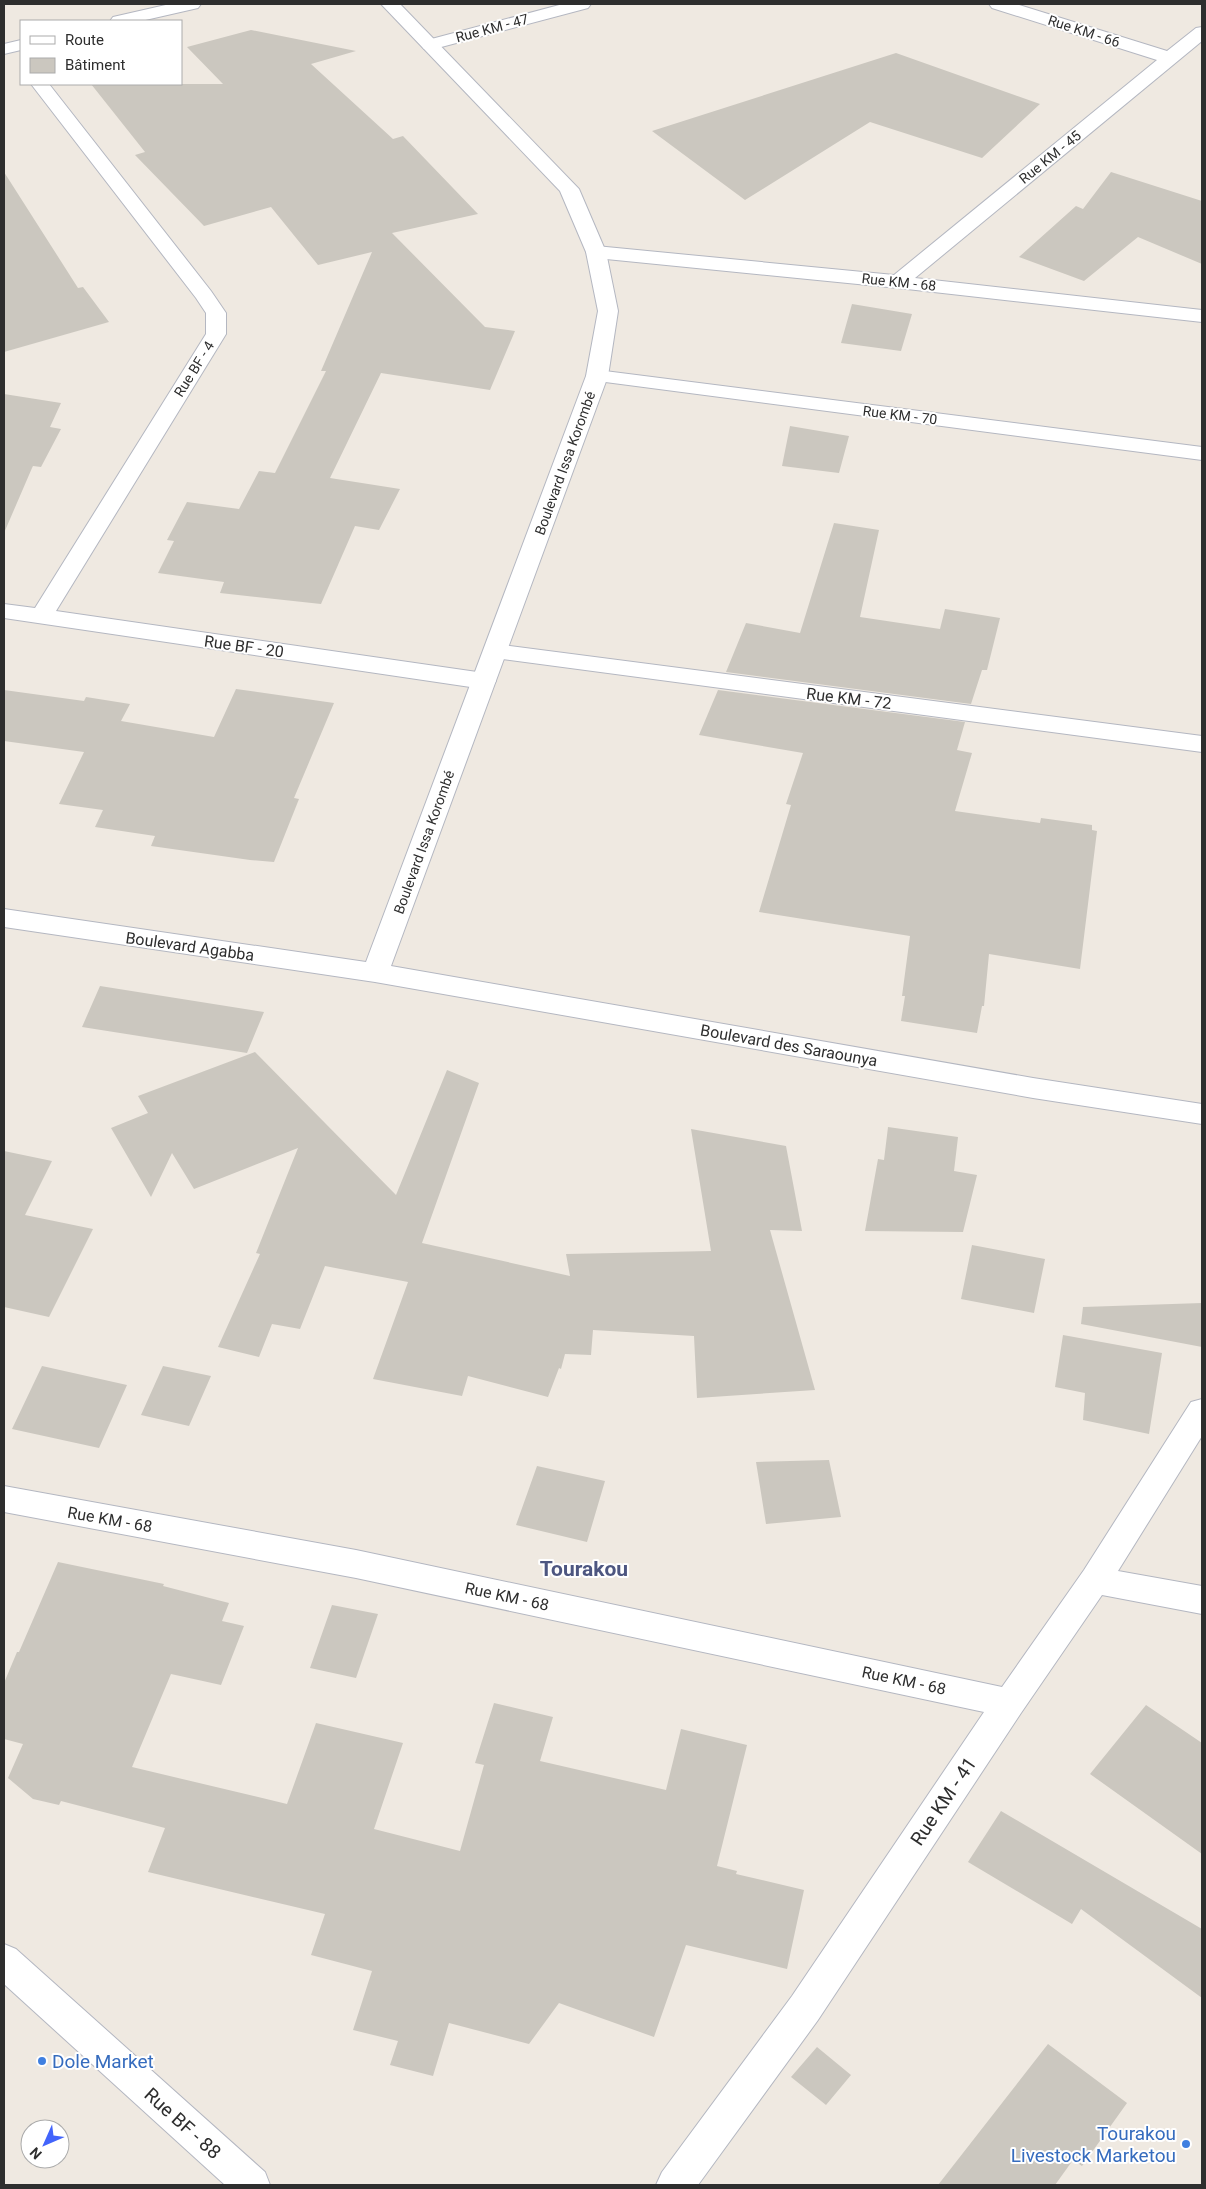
<svg xmlns="http://www.w3.org/2000/svg" width="1206" height="2189" font-family="Roboto,sans-serif">
<rect width="100%" height="100%" fill="#efe9e1"/>
<path fill="#cbc7bf" d="M 251,30 L 356,51 L 311,64 L 393,139 L 403,136 L 478,214 L 392,233 L 485,327 L 515,331 L 490,390 L 381,373 L 330,478 L 400,489 L 379,530 L 355,526 L 321,604 L 220,593 L 224,582 L 158,573 L 174,541 L 167,540 L 187,502 L 239,509 L 259,471 L 275,473 L 326,371 L 321,371 L 372,252 L 318,265 L 271,207 L 204,226 L 135,155 L 145,152 L 91,84 L 223,84 L 187,47 Z
M 896,53 L 1040,104 L 982,158 L 870,122 L 745,200 L 652,131 Z
M 4,172 L 78,288 L 83,287 L 109,322 L 4,352 Z
M 1111,172 L 1202,201 L 1202,264 L 1138,237 L 1084,281 L 1019,257 L 1076,206 L 1083,209 Z
M 852,304 L 912,314 L 901,351 L 841,343 Z
M 4,394 L 61,403 L 50,427 L 61,429 L 41,467 L 33,466 L 32,468 L 4,533 Z
M 790,426 L 849,436 L 839,473 L 782,466 Z
M 834,523 L 879,530 L 860,617 L 940,629 L 945,609 L 1000,618 L 987,670 L 982,670 L 971,704 L 726,672 L 746,623 L 800,633 Z
M 236,689 L 334,703 L 294,798 L 299,799 L 274,862 L 250,860 L 151,846 L 155,836 L 95,827 L 103,810 L 59,804 L 84,752 L 4,741 L 4,690 L 84,701 L 86,697 L 130,704 L 121,721 L 214,737 Z
M 718,690 L 965,722 L 957,750 L 972,753 L 955,811 L 1040,823 L 1041,818 L 1092,825 L 1092,830 L 1097,831 L 1080,969 L 989,954 L 984,1006 L 982,1006 L 977,1033 L 901,1021 L 905,996 L 902,996 L 910,936 L 759,912 L 791,805 L 786,804 L 803,753 L 699,735 Z
M 100,986 L 264,1012 L 247,1053 L 82,1027 Z
M 255,1052 L 396,1195 L 447,1070 L 479,1083 L 422,1243 L 570,1276 L 566,1254 L 711,1251 L 691,1129 L 786,1146 L 802,1231 L 770,1230 L 815,1390 L 697,1398 L 694,1336 L 593,1330 L 591,1355 L 565,1354 L 561,1369 L 559,1368 L 548,1397 L 468,1376 L 462,1396 L 373,1379 L 408,1282 L 325,1266 L 300,1329 L 272,1324 L 259,1357 L 218,1347 L 260,1254 L 256,1253 L 298,1148 L 194,1189 L 172,1153 L 151,1197 L 111,1128 L 148,1113 L 138,1096 Z
M 888,1127 L 958,1137 L 954,1171 L 977,1175 L 963,1232 L 865,1231 L 878,1159 L 884,1160 Z
M 4,1151 L 52,1161 L 25,1215 L 93,1229 L 49,1317 L 4,1307 Z
M 972,1245 L 1045,1259 L 1034,1313 L 961,1299 Z
M 1202,1303 L 1202,1347 L 1081,1324 L 1083,1307 Z
M 1063,1335 L 1162,1353 L 1149,1434 L 1083,1420 L 1085,1393 L 1055,1387 Z
M 42,1366 L 127,1385 L 99,1448 L 12,1429 Z
M 163,1366 L 211,1376 L 189,1426 L 141,1415 Z
M 829,1460 L 841,1517 L 766,1524 L 756,1462 Z
M 537,1466 L 605,1481 L 587,1542 L 516,1525 Z
M 58,1562 L 164,1584 L 163,1586 L 229,1603 L 222,1621 L 244,1626 L 221,1685 L 171,1674 L 132,1767 L 287,1804 L 316,1723 L 403,1743 L 374,1829 L 460,1851 L 484,1765 L 475,1763 L 494,1703 L 553,1717 L 540,1761 L 666,1790 L 681,1729 L 747,1745 L 717,1866 L 737,1871 L 736,1874 L 804,1890 L 787,1969 L 686,1945 L 654,2037 L 559,2003 L 529,2044 L 449,2023 L 433,2076 L 390,2065 L 398,2041 L 353,2030 L 372,1971 L 311,1955 L 325,1914 L 148,1872 L 165,1828 L 61,1801 L 59,1805 L 33,1799 L 8,1778 L 23,1744 L 4,1739 L 4,1683 L 17,1652 L 19,1652 Z
M 332,1605 L 378,1614 L 356,1678 L 310,1668 Z
M 1146,1705 L 1202,1743 L 1202,1854 L 1090,1774 Z
M 1001,1811 L 1202,1929 L 1202,1998 L 1081,1909 L 1072,1924 L 968,1862 Z
M 1048,2044 L 1127,2103 L 1082,2166 L 1073,2160 L 1055,2185 L 938,2185 Z
M 817,2047 L 851,2075 L 826,2105 L 791,2077 Z"/>
<g fill="none" stroke-linecap="round" stroke-linejoin="round">
<defs>
<path id="street" d="M 170,4 L 201,4 L 198,8 L 141,21 L 110,21 L 113,17 Z
M 563,4 L 591,4 L 588,8 L 430,50 L 424,49 L 421,45 L 424,41 Z
M 989,4 L 1016,4 L 1167,51 L 1196,28 L 1202,27 L 1202,41 L 915,278 L 1202,310 L 1202,322 L 898,288 L 596,258 L 589,256 L 586,252 L 589,248 L 596,246 L 894,275 L 1157,60 L 992,8 Z
M 21,40 L 21,50 L 4,54 L 4,44 Z
M 31,84 L 49,84 L 211,291 L 226,313 L 226,334 L 56,611 L 484,673 L 492,676 L 496,681 L 492,686 L 484,689 L 4,618 L 4,604 L 35,608 L 206,334 L 206,313 L 196,298 Z
M 597,370 L 1202,447 L 1202,460 L 590,380 L 586,376 L 590,372 Z
M 495,644 L 1202,736 L 1202,752 L 487,657 L 483,652 L 487,647 Z
M 1202,1399 L 1202,1436 L 1118,1571 L 1202,1586 L 1202,1614 L 1102,1595 L 1021,1713 L 818,2020 L 698,2185 L 656,2185 L 662,2172 L 792,1996 L 984,1712 L 356,1578 L 4,1512 L 4,1486 L 356,1550 L 1002,1687 L 1084,1570 L 1191,1402 Z
M 4,1944 L 16,1949 L 265,2172 L 270,2185 L 225,2185 L 4,1984 Z"/>
<path id="secondary" d="M 381,4 L 400,4 L 579,189 L 606,252 L 618,311 L 608,376 L 391,966 L 1033,1078 L 1202,1104 L 1202,1124 L 1033,1098 L 375,982 L 4,927 L 4,909 L 366,962 L 586,376 L 598,311 L 586,252 L 560,191 Z"/>
</defs>
<use href="#street" stroke="#b4b7c1" stroke-width="2"/>
<use href="#secondary" stroke="#b4b7c1" stroke-width="2"/>
<use href="#street" fill="#fff" fill-rule="evenodd"/>
<use href="#secondary" fill="#fff" fill-rule="evenodd"/>
</g>
<g fill="#3f7fe0" stroke="#fff" stroke-width="2">
<circle cx="42" cy="2061" r="5"/>
<circle cx="1186" cy="2144" r="5"/>
</g>
<g text-anchor="middle" stroke-width="4" stroke-linejoin="round" paint-order="stroke">
<g font-size="14" fill="#2e2e2e" stroke="#fff">
<text transform="translate(492 28) rotate(-15)" y="5">Rue KM - 47</text>
<text transform="translate(1084 31) rotate(18)" y="5">Rue KM - 66</text>
<text transform="translate(1050 157) rotate(-39)" y="5">Rue KM - 45</text>
<text transform="translate(899 282) rotate(6)" y="5">Rue KM - 68</text>
<text transform="translate(194 369) rotate(-58)" y="5">Rue BF - 4</text>
<text transform="translate(900 415) rotate(7)" y="5">Rue KM - 70</text>
<text transform="translate(565 463) rotate(-70)" y="5">Boulevard Issa Korombé</text>
<text transform="translate(424 842) rotate(-70)" y="5">Boulevard Issa Korombé</text>
</g>
<g font-size="16" fill="#2e2e2e" stroke="#fff">
<text transform="translate(244 646) rotate(8)" y="6">Rue BF - 20</text>
<text transform="translate(849 698) rotate(7)" y="6">Rue KM - 72</text>
<text transform="translate(190 946) rotate(8)" y="6">Boulevard Agabba</text>
<text transform="translate(789 1045) rotate(10)" y="6">Boulevard des Saraounya</text>
<text transform="translate(110 1519) rotate(10)" y="6">Rue KM - 68</text>
<text transform="translate(507 1596) rotate(12)" y="6">Rue KM - 68</text>
<text transform="translate(904 1680) rotate(12)" y="6">Rue KM - 68</text>
</g>
<g font-size="19" fill="#2e2e2e" stroke="#fff">
<text transform="translate(943 1801) rotate(-56)" y="7">Rue KM - 41</text>
<text transform="translate(183 2123) rotate(42)" y="7">Rue BF - 88</text>
</g>
<g font-size="19" fill="#366cbe" stroke="#fff" text-anchor="start">
<text x="52" y="2068">Dole Market</text>
<text x="1176" y="2140" text-anchor="end">Tourakou<tspan x="1176" dy="22">Livestock Marketou</tspan></text>
</g>
<g font-size="21" font-weight="bold" fill="#4d5680" stroke="#fff">
<text x="584" y="1576">Tourakou</text>
</g>
</g>
<rect width="1206" height="2189" fill="none" stroke="#2e2e2e" stroke-width="10"/>
<rect x="20" y="20" width="162" height="65" fill="#ffffff" stroke="#ababab"/>
<rect x="30" y="36" width="25" height="8" fill="#ffffff" stroke="#ababab"/>
<text x="65" y="45" font-size="15" fill="#2e2e2e">Route</text>
<rect x="30" y="58" width="25" height="15" fill="#cbc7bf" stroke="#ababab"/>
<text x="65" y="70" font-size="15" fill="#2e2e2e">Bâtiment</text>
<g transform="translate(45 2144) rotate(225)"><circle r="24" fill="#ffffff" stroke="#ababab"/>
<path d="M0-4L9 19L0 12L-9 19Z" fill="#4264fb"/>
<text y="-8" font-size="14" font-weight="bold" text-anchor="middle" fill="#2e2e2e">N</text>
</g>
</svg>
